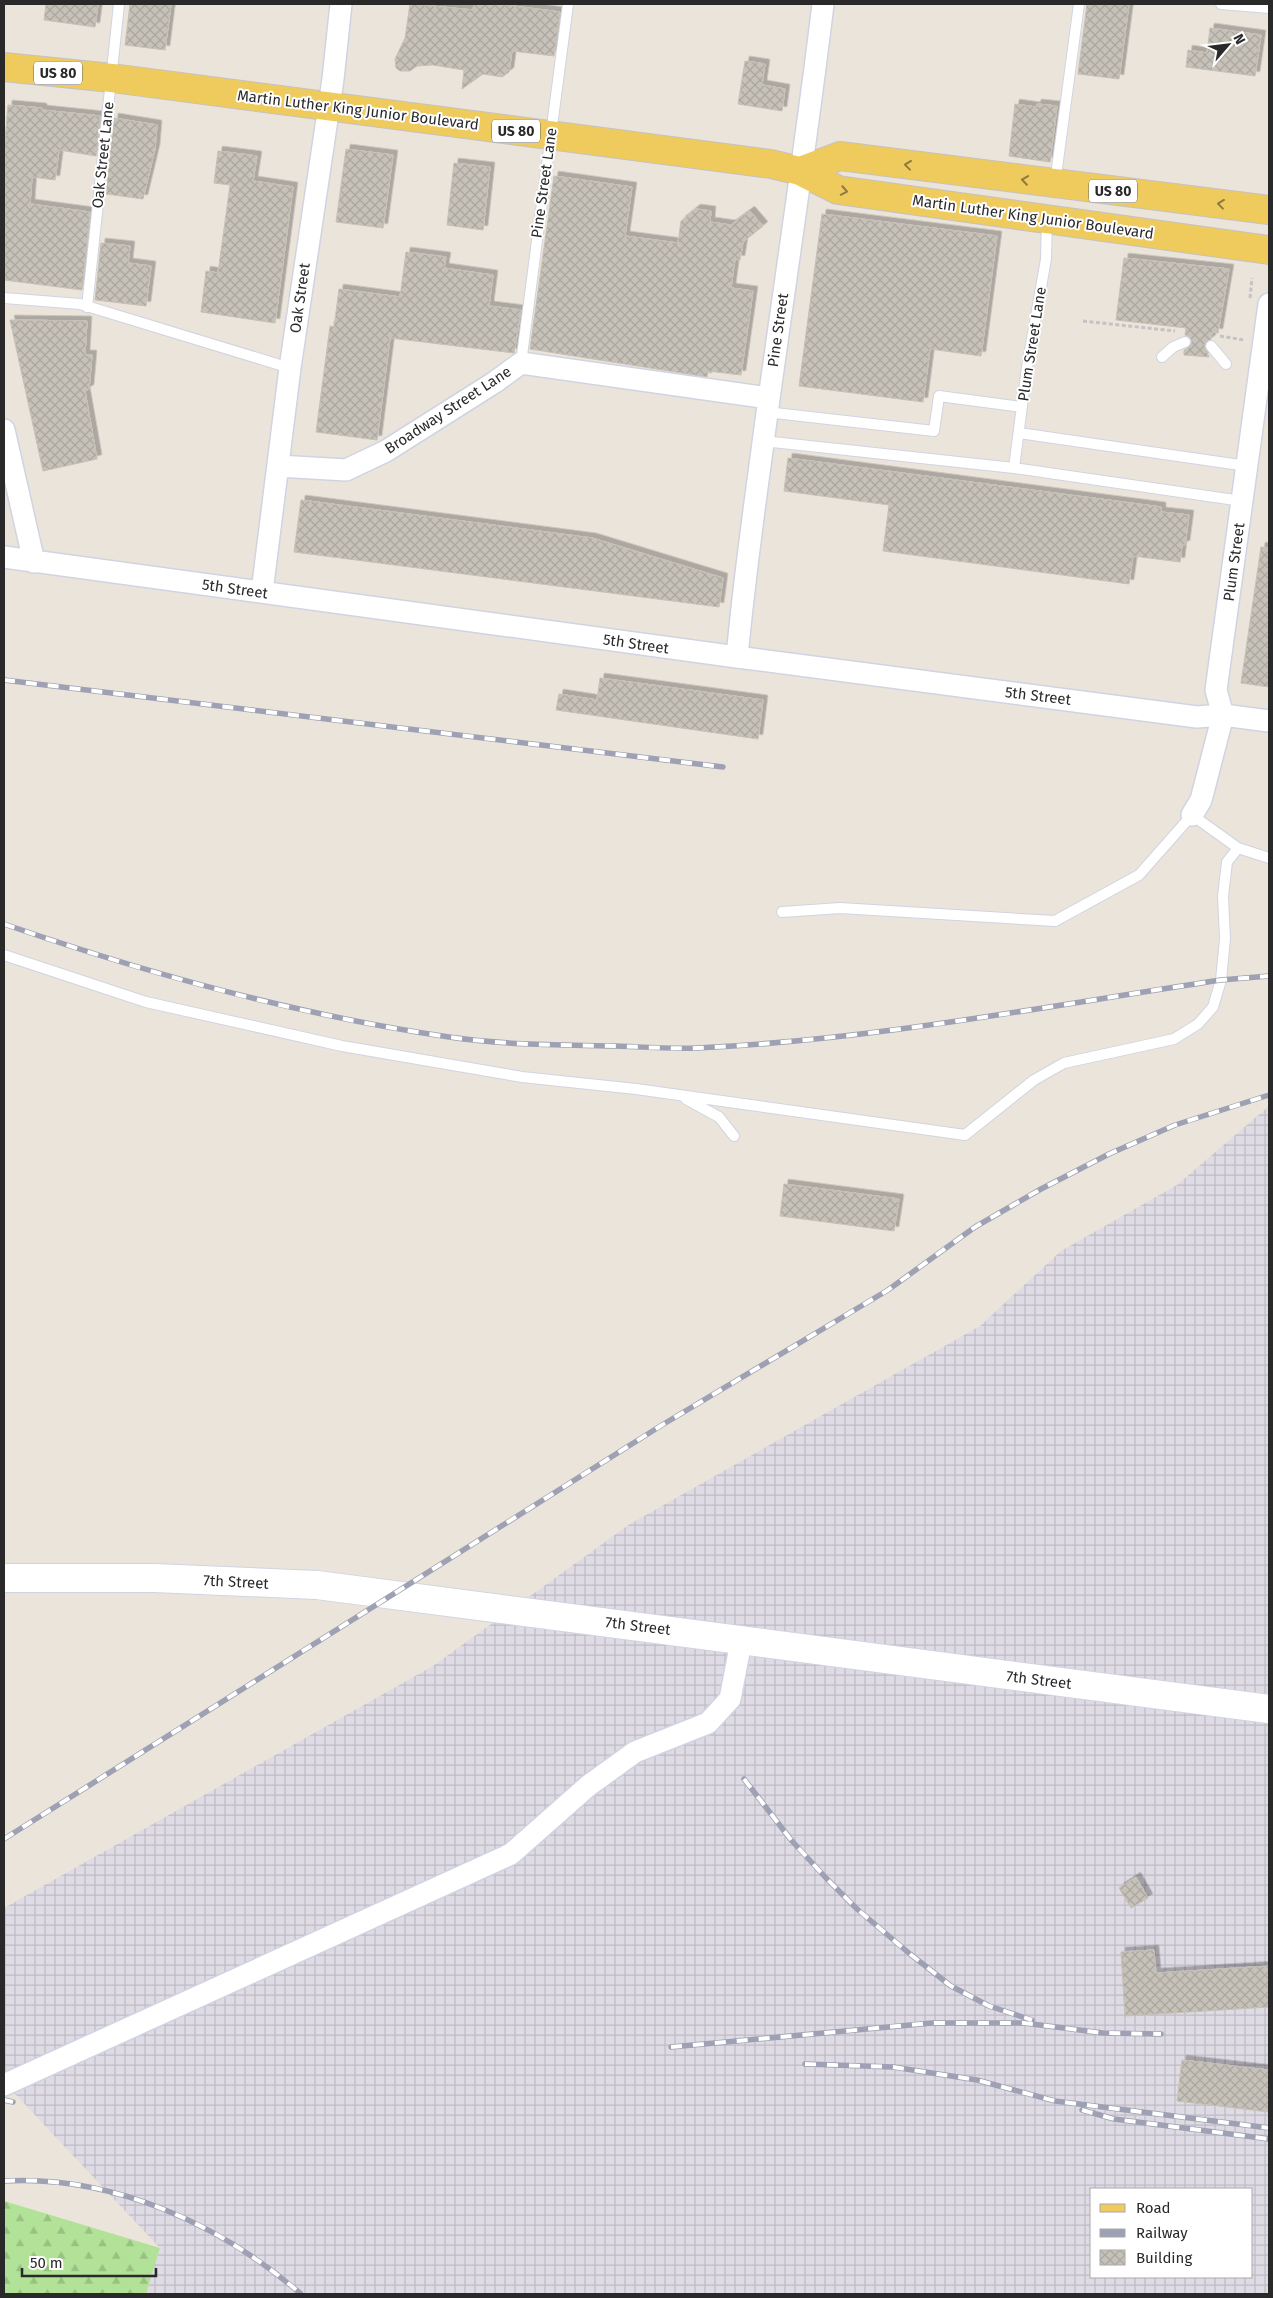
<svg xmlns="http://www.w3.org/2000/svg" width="1273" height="2298" font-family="'Fira Sans',sans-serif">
<defs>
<pattern id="industrial-grid" width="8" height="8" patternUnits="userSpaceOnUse" patternTransform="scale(1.25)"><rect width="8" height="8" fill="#dedbe4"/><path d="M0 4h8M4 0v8" fill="none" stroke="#bebcc4"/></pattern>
<pattern id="forest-firs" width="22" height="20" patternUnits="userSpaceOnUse" patternTransform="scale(1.25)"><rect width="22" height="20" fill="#b2e297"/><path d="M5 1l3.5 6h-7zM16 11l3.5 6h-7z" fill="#99c282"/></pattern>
<pattern id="building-cross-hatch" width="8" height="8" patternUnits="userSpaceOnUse" patternTransform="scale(1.25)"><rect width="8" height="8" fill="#c7c2b9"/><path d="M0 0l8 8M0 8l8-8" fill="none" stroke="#aba79f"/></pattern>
<filter id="shadow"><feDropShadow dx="4.5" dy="-4.5" stdDeviation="0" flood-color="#0004"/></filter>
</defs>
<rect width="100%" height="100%" fill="#ebe4db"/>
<path fill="url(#industrial-grid)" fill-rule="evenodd" d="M 1269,1106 L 1269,2294 L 146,2294 L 160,2248 L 4,2082 L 4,1908 L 433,1666 L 630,1524 L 980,1326 L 1061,1251 L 1177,1185 ZM 1092,2189 L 1252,2189 L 1252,2277 L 1092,2277 Z"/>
<path fill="url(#forest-firs)" d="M 4,2201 L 160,2248 L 146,2294 L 4,2294 Z"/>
<path fill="url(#building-cross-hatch)" stroke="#c6c0b5" filter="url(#shadow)" d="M 46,4 L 98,4 L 95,27 L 44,20 Z
M 130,4 L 171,4 L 165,50 L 125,45 Z
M 410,4 L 473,10 L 474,4 L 498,4 L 560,12 L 554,56 L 512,51 L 509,72 L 502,77 L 483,74 L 462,89 L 464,70 L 433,65 L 417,66 L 410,71 L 400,71 L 396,68 L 395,59 L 405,38 Z
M 1087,4 L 1129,4 L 1119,79 L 1078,74 Z
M 1210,28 L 1261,35 L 1255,76 L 1186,67 L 1188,50 L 1207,53 Z
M 745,61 L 765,64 L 762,85 L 785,89 L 782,111 L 738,104 Z
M 1015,104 L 1036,107 L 1037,104 L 1057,106 L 1050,162 L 1009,156 Z
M 8,105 L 42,108 L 42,110 L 100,116 L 96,156 L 59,150 L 55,180 L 32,177 L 30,204 L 90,212 L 82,290 L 4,280 L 4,153 Z
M 114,118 L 157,125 L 155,149 L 143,199 L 106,194 Z
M 346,149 L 393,155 L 383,228 L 336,222 Z
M 218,151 L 257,156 L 253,181 L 293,187 L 275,323 L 201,312 L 206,271 L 218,273 L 230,185 L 214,183 Z
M 454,163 L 490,167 L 483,230 L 447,225 Z
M 554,176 L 632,187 L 625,236 L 678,243 L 681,221 L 696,209 L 711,211 L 710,222 L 731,225 L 750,211 L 763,226 L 743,242 L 740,260 L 735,259 L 731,288 L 753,291 L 741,375 L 708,371 L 707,377 L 530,349 Z
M 822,214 L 997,236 L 981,356 L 930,349 L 923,402 L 799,386 Z
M 101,243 L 130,246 L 128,263 L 151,266 L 146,306 L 95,300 Z
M 406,252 L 446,257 L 444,268 L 493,275 L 489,306 L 521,310 L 514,353 L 390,338 L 377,440 L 316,432 L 330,326 L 334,327 L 339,289 L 400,297 Z
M 1124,258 L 1229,269 L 1218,333 L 1212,332 L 1211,339 L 1204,344 L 1209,357 L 1184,355 L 1184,350 L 1190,347 L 1192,342 L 1190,337 L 1185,335 L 1186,328 L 1116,320 Z
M 10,320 L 87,321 L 85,355 L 92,355 L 89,389 L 85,391 L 97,459 L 43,471 Z
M 788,458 L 1161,507 L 1161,512 L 1189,515 L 1185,545 L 1182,545 L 1180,562 L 1133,556 L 1129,584 L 883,551 L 889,505 L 784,491 Z
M 301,500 L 592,538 L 723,578 L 719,607 L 294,552 Z
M 1261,547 L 1269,548 L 1269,687 L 1241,683 Z
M 600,678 L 763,700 L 758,739 L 556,710 L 559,694 L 597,700 Z
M 784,1184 L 899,1199 L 894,1231 L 780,1216 Z
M 1136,1877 L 1148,1898 L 1131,1908 L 1119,1888 Z
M 1154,1950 L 1156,1973 L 1269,1966 L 1269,2007 L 1125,2016 L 1121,1952 Z
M 1182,2060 L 1269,2070 L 1269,2112 L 1177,2101 Z"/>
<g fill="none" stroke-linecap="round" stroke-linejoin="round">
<defs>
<path id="lane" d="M 1221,4 L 1269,8
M 1055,183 L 1079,4
M 4,298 L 80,304 L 290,368
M 87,307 L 119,4
M 1211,346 L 1226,364
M 1162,357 L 1173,347 L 1185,342
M 521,363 L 568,4
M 766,412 L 934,431 L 939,396 L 1022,407
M 1019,433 L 1247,466
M 763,441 L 1014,468 L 1242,501
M 1014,468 L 1027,367 L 1046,259 L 1047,219
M 782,912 L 840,908 L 1055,921 L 1139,875 L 1192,815 L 1238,848 L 1269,858
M 4,955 L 146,1002 L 342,1046 L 522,1077 L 636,1089 L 965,1135 L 1034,1080 L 1064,1063 L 1174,1039 L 1198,1024 L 1213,1007 L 1221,980 L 1225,939 L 1223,896 L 1227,862 L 1238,848
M 686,1099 L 719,1117 L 734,1136"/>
<path id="street" d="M 4,430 L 34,562
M 278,466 L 346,470 L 386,451 L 495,382 L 521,363 L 768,398
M 4,557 L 737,657 L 1197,717 L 1223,715 L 1269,721
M 262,592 L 290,368 L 333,79 L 341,4
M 737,657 C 743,591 752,524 761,458 C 781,306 805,155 823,4
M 1192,815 L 1201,800 L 1223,715 L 1216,690 L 1269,304
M 4,2085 L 511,1854 L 588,1786 L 635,1752 L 708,1723 L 730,1699 L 741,1642"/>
<path id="secondary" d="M 4,1578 L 154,1578 L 317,1585 L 1269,1709"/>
<path id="primary" d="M 4,67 L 112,78 L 771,164 L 800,171 L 838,190 L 1269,250
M 800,171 L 840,156 L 1269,210"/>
</defs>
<use href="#lane" stroke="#d0d4e2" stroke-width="12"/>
<use href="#street" stroke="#d0d4e2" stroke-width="24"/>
<use href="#secondary" stroke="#d0d4e2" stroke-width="30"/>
<use href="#primary" stroke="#c3c3c3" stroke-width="30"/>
<path stroke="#c3c3c3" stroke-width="3" stroke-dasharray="4 2.5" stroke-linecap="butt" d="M 1250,298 L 1252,278
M 1083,321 L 1175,331
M 1220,336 L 1244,340"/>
<use href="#lane" stroke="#fff" stroke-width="10"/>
<use href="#street" stroke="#fff" stroke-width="21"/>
<use href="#secondary" stroke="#fff" stroke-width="28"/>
<use href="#primary" stroke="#efca5c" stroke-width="28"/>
<defs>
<path id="rail" d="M 4,680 L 723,767
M 4,924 C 149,974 297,1015 449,1037 C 504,1045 560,1045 616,1046 C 643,1047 670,1049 697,1048 C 872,1040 1047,1006 1221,980 L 1269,976
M 744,1779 L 792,1841 L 827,1879 L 857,1909 L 910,1954 L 951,1986 L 989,2006 L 1032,2020
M 4,1839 L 662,1425 L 888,1290 L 975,1227 L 1041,1189 L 1109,1154 L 1175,1125 L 1269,1095
M 671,2047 L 932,2023 L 1024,2023 L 1103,2033 L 1161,2034
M 805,2064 L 893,2067 L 977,2080 L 1055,2101 L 1269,2128
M 4,2100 L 13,2102
M 1082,2110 L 1114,2119 L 1269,2139
M 4,2181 C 113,2175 220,2224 301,2294"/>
</defs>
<use href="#rail" stroke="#9ea1b3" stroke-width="5.5"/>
<use href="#rail" stroke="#fff" stroke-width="4" stroke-dasharray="11" stroke-linecap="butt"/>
</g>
<defs><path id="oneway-chevron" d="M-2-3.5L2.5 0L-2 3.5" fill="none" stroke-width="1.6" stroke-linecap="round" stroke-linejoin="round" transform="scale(1.25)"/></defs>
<g stroke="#8c7a42">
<use href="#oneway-chevron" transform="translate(908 165) rotate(-173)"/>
<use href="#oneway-chevron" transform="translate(1025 180) rotate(-172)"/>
<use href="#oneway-chevron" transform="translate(844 191) rotate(11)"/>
<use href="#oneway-chevron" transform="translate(1221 204) rotate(-173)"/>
</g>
<g text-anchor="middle" stroke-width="4" stroke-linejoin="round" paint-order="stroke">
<g fill="#fff" stroke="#696969" stroke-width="1">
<rect x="34" y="61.5" width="48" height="23" rx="4"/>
<rect x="492" y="119.5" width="48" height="23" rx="4"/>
<rect x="1089" y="179.5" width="48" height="23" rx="4"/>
</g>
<g font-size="14" font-weight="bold" fill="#292929">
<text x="58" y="78">US 80</text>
<text x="516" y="136">US 80</text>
<text x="1113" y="196">US 80</text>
</g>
<g font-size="15" fill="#292929" stroke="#fff">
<text transform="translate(358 110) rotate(7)" y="5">Martin Luther King Junior Boulevard</text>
<text transform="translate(103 155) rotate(-84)" y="5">Oak Street Lane</text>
<text transform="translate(544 183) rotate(-82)" y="5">Pine Street Lane</text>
<text transform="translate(1033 217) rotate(8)" y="5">Martin Luther King Junior Boulevard</text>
<text transform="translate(300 298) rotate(-82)" y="5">Oak Street</text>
<text transform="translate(778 330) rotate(-82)" y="5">Pine Street</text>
<text transform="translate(1032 344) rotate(-81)" y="5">Plum Street Lane</text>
<text transform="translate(448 410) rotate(-33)" y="5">Broadway Street Lane</text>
<text transform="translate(1234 562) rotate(-82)" y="5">Plum Street</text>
<text transform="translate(235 589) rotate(8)" y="5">5th Street</text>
<text transform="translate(636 644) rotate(8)" y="5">5th Street</text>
<text transform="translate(1038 696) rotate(7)" y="5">5th Street</text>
<text transform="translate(236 1582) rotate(3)" y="5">7th Street</text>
<text transform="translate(638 1626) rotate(7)" y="5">7th Street</text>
<text transform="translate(1039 1680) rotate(7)" y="5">7th Street</text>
</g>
</g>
<rect width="1273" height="2298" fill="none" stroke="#292929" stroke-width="10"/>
<rect x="1090" y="2188" width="162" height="90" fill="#ffffff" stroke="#a9a9a9"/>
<rect x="1100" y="2204" width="25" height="8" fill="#efca5c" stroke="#a9a9a9"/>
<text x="1136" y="2213" font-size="15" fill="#292929">Road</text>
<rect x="1100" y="2229" width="25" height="8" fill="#9ea1b3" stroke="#a9a9a9"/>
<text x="1136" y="2238" font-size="15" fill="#292929">Railway</text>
<rect x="1100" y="2250" width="25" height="15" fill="url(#building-cross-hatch)" stroke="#a9a9a9"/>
<text x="1136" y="2263" font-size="15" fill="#292929">Building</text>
<g transform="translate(1228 45) rotate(62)" stroke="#ffffff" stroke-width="4" paint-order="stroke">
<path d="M0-4L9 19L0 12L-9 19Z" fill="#292929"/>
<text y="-8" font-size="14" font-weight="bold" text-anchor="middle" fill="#292929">N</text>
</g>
<path d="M22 2268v8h134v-8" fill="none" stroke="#292929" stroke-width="2.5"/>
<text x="30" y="2268" font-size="15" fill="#292929" stroke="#ffffff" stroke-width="4" paint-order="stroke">50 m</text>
</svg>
